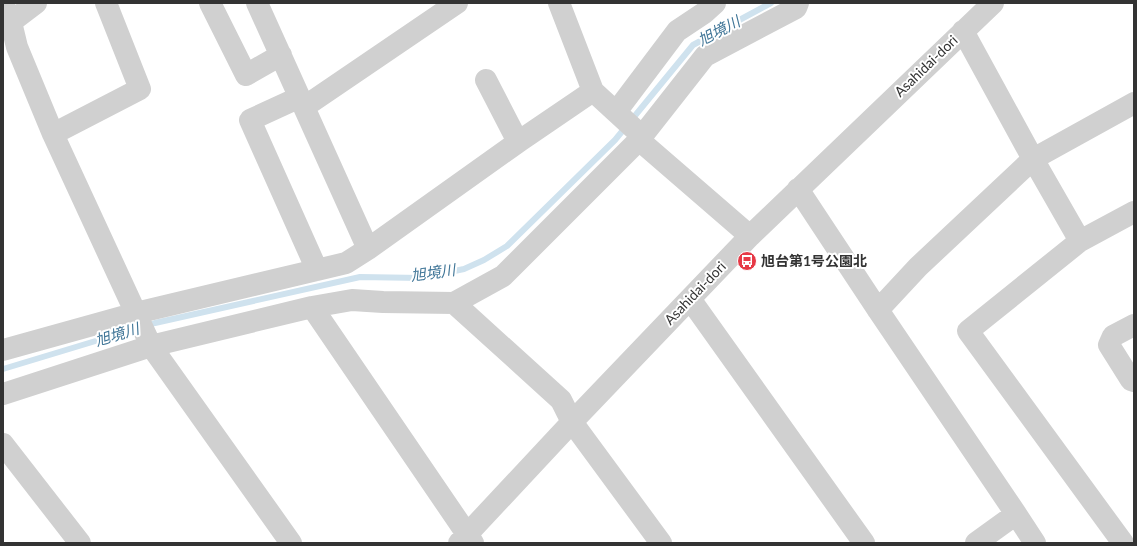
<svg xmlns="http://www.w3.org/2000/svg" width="1137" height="546" font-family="Lato,'Noto Sans JP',sans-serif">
<rect width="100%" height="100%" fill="#fff"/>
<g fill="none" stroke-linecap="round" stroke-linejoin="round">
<path stroke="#cfe2ee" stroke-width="6" d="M 3,369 L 155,323 L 360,277 L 421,278 L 464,269 L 484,260 L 507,246 L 615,140 L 693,45 L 771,3"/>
<path stroke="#d0d0d0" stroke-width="22" d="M 210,3 L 246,75 L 281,55
M 257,3 L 368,249
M 559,3 L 593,91 L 642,136
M 3,4 L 11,22 L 17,47 L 53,134 L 151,346 L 291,543
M 11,22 L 36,3
M 963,31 L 1033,159 L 1080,241
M 486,80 L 518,142
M 300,97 L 250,120 L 317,270
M 304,107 L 457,3
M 616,112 L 677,31 L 704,13 L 715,3
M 53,134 L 140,89 L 106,3
M 639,140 L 750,236
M 798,189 L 878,310 L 1016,514 L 1035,543
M 690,299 L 864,543
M 454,303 L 561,400 L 572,422 L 661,543
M 312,307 L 473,543
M 878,310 L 918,267 L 1033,159 L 1134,103
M 1134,325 L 1113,336 L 1109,345 L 1131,380 L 1134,381
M 3,350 L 136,313 L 346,263 L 368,249 L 521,140 L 593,91
M 3,394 L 151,346 L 312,307 L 352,300 L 383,302 L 454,303 L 503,276 L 639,140 L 705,56 L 796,8 L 798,3
M 3,444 L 80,543
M 459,543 L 572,422 L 750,236 L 993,3
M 976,543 L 1016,514
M 1123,543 L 968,331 L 1080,241 L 1134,212"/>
</g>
<defs>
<symbol id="bus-disc" viewBox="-11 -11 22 22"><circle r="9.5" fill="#e63946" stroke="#fff"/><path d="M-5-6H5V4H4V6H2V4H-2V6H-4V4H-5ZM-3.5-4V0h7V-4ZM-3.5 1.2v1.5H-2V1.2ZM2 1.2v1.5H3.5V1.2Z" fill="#fff"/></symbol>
</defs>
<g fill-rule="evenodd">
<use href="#bus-disc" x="736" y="250" width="22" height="22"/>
</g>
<g text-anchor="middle" stroke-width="4" stroke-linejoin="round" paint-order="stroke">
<g font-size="14" fill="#333" stroke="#fff">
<text transform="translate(926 66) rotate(-44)" y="5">Asahidai-dori</text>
<text transform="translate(695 293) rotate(-46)" y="5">Asahidai-dori</text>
</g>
<g font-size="14" font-weight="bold" fill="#333" stroke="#fff" text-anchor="start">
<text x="761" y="266">旭台第1号公園北</text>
</g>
<g font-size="15" font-style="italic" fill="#3f7597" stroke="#fff">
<text transform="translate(719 31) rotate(-28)" y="5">旭境川</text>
<text transform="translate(433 273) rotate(-8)" y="5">旭境川</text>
<text transform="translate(117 335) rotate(-17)" y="5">旭境川</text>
</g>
</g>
<rect width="1137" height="546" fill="none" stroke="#333333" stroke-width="8"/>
</svg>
